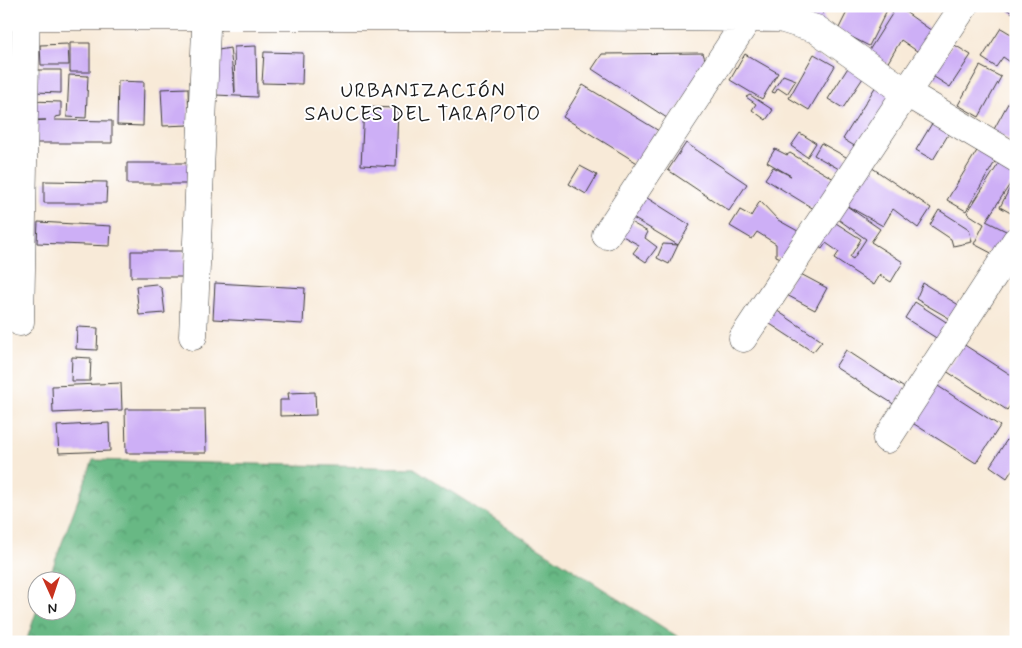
<svg xmlns="http://www.w3.org/2000/svg" width="1022" height="648" font-family="Mynerve,sans-serif">
<defs>
<pattern id="forest-crowns" width="20" height="18" patternUnits="userSpaceOnUse" patternTransform="scale(1.25)"><rect width="20" height="18" fill="#67b884"/><path d="M2 6a3 3 0 1 1 6 0M12 15a3 3 0 1 1 6 0" fill="none" stroke="#54956b"/></pattern>
</defs>
<rect width="100%" height="100%" fill="#fff"/>
<filter id="ink" filterUnits="userSpaceOnUse"><feTurbulence type="fractalNoise" baseFrequency=".02" numOctaves="2"/><feDisplacementMap in="SourceGraphic" scale="10" xChannelSelector="R" yChannelSelector="G"/><feConvolveMatrix kernelMatrix="1 2 1 2 8 2 1 2 1" color-interpolation-filters="sRGB"/></filter>
<filter id="wash" filterUnits="userSpaceOnUse"><feTurbulence type="fractalNoise" baseFrequency=".0096" numOctaves="4" result="noise"/><feDisplacementMap in="SourceGraphic" scale="20" xChannelSelector="R" yChannelSelector="G"/><feGaussianBlur stdDeviation="1.12" result="paint"/><feColorMatrix in="noise" values="0 0 0 0 0 0 0 0 0 0 0 0 0 0 0 0 0 1.4 0 .05"/><feComposite in="paint" operator="in"/></filter>
<g filter="url(#wash)">
<rect width="100%" height="100%" fill="#f8ead8"/>
<path fill="url(#forest-crowns)" stroke="#426a50" d="M 93,460 L 414,468 L 686,642 L 26,642 L 37,610 L 68,610 L 68,580 L 48,580 Z"/>
<g id="blocks">
<path fill="#cdaff6" d="M 789,6 L 823,6 L 824,24 L 789,14 Z
M 850,6 L 889,6 L 869,46 L 838,30 Z
M 897,6 L 939,36 L 924,56 L 901,40 L 887,64 L 868,52 Z
M 1001,6 L 1016,6 L 1016,15 Z
M 1001,28 L 1016,37 L 1016,66 L 1003,57 L 996,67 L 982,58 Z
M 70,43 L 90,43 L 90,72 L 70,72 Z
M 68,44 L 69,65 L 41,65 L 40,45 Z
M 953,44 L 971,55 L 950,87 L 931,75 Z
M 256,46 L 257,97 L 216,95 L 213,51 L 230,48 L 235,93 L 234,47 Z
M 264,52 L 303,53 L 302,84 L 262,83 Z
M 703,53 L 707,66 L 670,120 L 592,69 L 602,54 Z
M 745,54 L 778,73 L 762,99 L 730,80 Z
M 814,54 L 835,66 L 809,110 L 789,98 Z
M 851,63 L 863,78 L 843,108 L 828,99 Z
M 980,66 L 1001,77 L 979,117 L 958,105 Z
M 34,70 L 61,70 L 61,93 L 34,92 Z
M 69,75 L 88,76 L 86,118 L 67,117 Z
M 783,75 L 796,80 L 787,94 L 778,88 L 775,93 L 772,92 Z
M 118,81 L 144,82 L 143,126 L 117,125 Z
M 879,81 L 903,96 L 866,153 L 843,139 Z
M 583,85 L 659,131 L 639,164 L 563,117 Z
M 188,88 L 189,125 L 163,126 L 161,89 Z
M 750,95 L 773,110 L 766,120 L 752,110 L 756,104 L 746,97 Z
M 1012,96 L 1016,98 L 1016,131 L 1010,140 L 993,131 Z
M 30,101 L 61,102 L 61,116 L 55,117 L 55,120 L 112,121 L 112,143 L 32,143 L 32,121 L 46,120 L 29,120 Z
M 364,107 L 398,108 L 396,167 L 361,165 Z
M 934,120 L 951,130 L 933,160 L 916,150 Z
M 800,133 L 816,143 L 807,157 L 791,146 Z
M 6,140 L 15,141 L 14,165 L 6,164 Z
M 686,143 L 747,184 L 729,211 L 668,170 Z
M 821,143 L 855,162 L 848,174 L 814,155 Z
M 775,149 L 787,155 L 790,153 L 839,182 L 822,214 L 765,179 L 773,167 L 791,176 L 767,162 Z
M 978,149 L 996,160 L 966,211 L 947,200 Z
M 1001,160 L 1016,170 L 1016,175 L 986,221 L 1008,232 L 997,256 L 974,244 L 984,224 L 967,213 Z
M 127,163 L 198,163 L 198,184 L 127,184 Z
M 865,163 L 931,208 L 918,228 L 893,209 L 883,226 L 844,204 L 880,229 L 871,242 L 903,262 L 891,282 L 880,275 L 874,285 L 834,259 L 839,252 L 826,243 L 822,249 L 811,242 L 828,218 L 861,239 L 850,257 L 853,259 L 866,239 L 832,215 Z
M 580,166 L 597,175 L 586,194 L 569,184 Z
M 1016,176 L 1016,216 L 1000,207 Z
M 44,181 L 107,182 L 106,203 L 44,203 Z
M 644,196 L 690,225 L 678,245 L 631,217 Z
M 19,198 L 19,220 L 6,220 L 6,199 Z
M 760,201 L 778,220 L 805,235 L 788,261 L 776,256 L 776,244 L 757,232 L 752,239 L 730,226 L 740,210 L 751,216 Z
M 939,210 L 969,229 L 972,242 L 953,246 L 951,239 L 930,225 Z
M 625,219 L 648,232 L 645,238 L 657,247 L 646,262 L 633,253 L 639,245 L 617,233 Z
M 38,222 L 111,226 L 110,246 L 37,243 Z
M 663,244 L 678,245 L 669,264 L 657,258 Z
M 131,251 L 184,251 L 184,277 L 131,277 Z
M 795,271 L 827,288 L 815,310 L 783,293 Z
M 215,283 L 305,288 L 303,324 L 213,319 Z
M 923,283 L 962,307 L 954,321 L 916,299 Z
M 156,284 L 162,289 L 165,313 L 139,315 L 136,286 Z
M 915,302 L 954,327 L 944,343 L 905,318 Z
M 773,308 L 822,341 L 813,352 L 767,322 Z
M 77,327 L 98,328 L 97,350 L 76,349 Z
M 963,344 L 1016,378 L 1016,397 L 1007,410 L 946,371 Z
M 846,350 L 906,389 L 895,405 L 835,367 Z
M 72,357 L 91,358 L 90,381 L 71,381 Z
M 927,379 L 1000,426 L 976,463 L 903,417 Z
M 121,383 L 122,410 L 53,413 L 52,386 Z
M 315,392 L 316,415 L 280,416 L 280,400 L 289,400 L 288,393 Z
M 125,409 L 205,409 L 206,453 L 126,453 Z
M 109,423 L 110,451 L 59,453 L 57,426 Z
M 1012,432 L 1016,435 L 1016,468 L 1014,467 L 1007,478 L 990,466 Z"/>
</g>
</g>
<g filter="url(#ink)">
<use href="#blocks" fill-opacity="0" stroke="#3d3b38" stroke-width="1"/>
<g fill="none" stroke-linecap="round" stroke-linejoin="round">
<defs>
<path id="minor" d="M 6,16 L 526,16 L 780,18 L 816,29 L 907,93 L 1016,158
M 606,235 L 749,17 L 748,6
M 20,322 L 26,6
M 193,336 L 207,6
M 743,338 L 964,6
M 887,439 L 1016,241"/>
</defs>
<use href="#minor" stroke="#3d3b38" stroke-width="29"/>
<use href="#minor" stroke="#fff" stroke-width="28"/>
</g>
</g>
<g text-anchor="middle" stroke-width="4" stroke-linejoin="round" paint-order="stroke">
<g font-size="20" letter-spacing="1" fill="#1c1c1c" stroke="#fff">
<text x="423" y="97">URBANIZACIÓN<tspan x="423" dy="23">SAUCES DEL TARAPOTO</tspan></text>
</g>
</g>
<rect width="1022" height="648" fill="none" stroke="#fff" stroke-width="25"/>
<g transform="translate(52 596) rotate(177)"><circle r="24" fill="#ffffff" stroke="#a4a4a4"/>
<path d="M0-4L9 19L0 12L-9 19Z" fill="#c8321e"/>
<text y="-8" font-size="14" font-weight="bold" text-anchor="middle" fill="#1c1c1c">N</text>
</g>
</svg>
